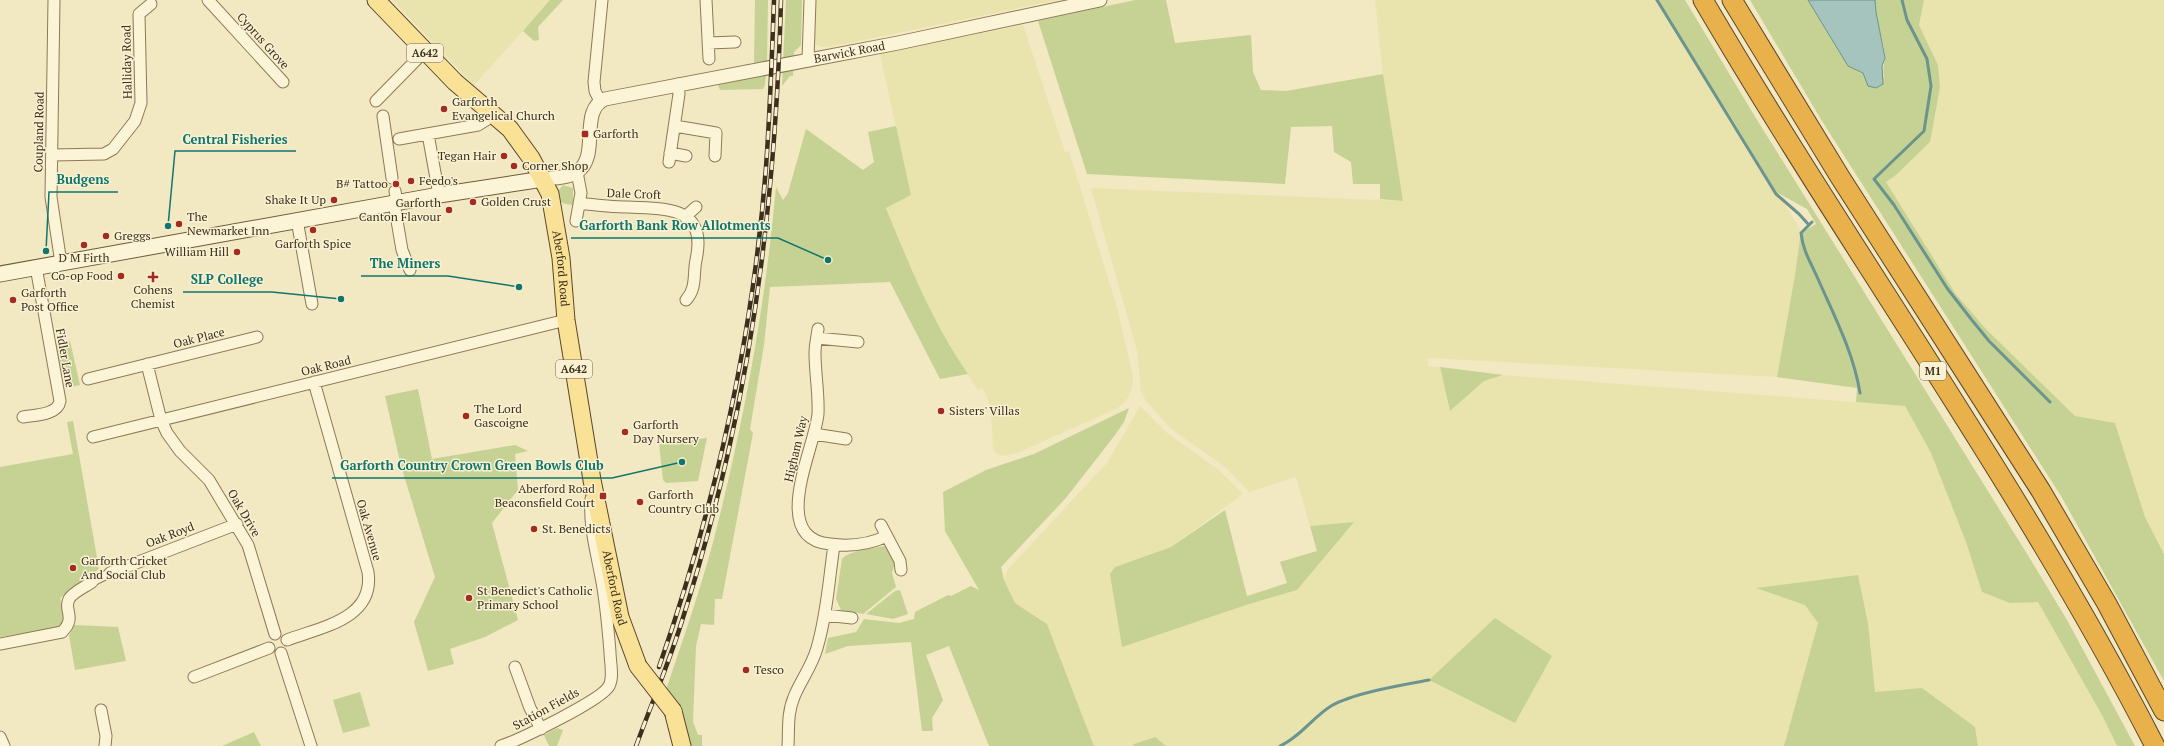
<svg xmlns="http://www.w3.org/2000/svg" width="2164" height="746" font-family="'PT Serif',serif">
<rect width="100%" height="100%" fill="#f2e8c2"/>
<path fill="#e9e4ae" d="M 392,0 L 551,0 L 474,85 Z
M 813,0 L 1058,0 L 829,47 L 821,47 L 814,43 L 811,32 Z
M 1375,0 L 1655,0 L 1731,117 L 1801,231 L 1795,275 L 1777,377 L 1428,358 L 1428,366 L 1440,367 L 1450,411 L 1484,381 L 1503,375 L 1905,406 L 1931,453 L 1966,542 L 1982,592 L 2010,603 L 2038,602 L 2103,717 L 2117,746 L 1978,746 L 1975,727 L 1875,692 L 1868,623 L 1858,575 L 1802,600 L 1818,623 L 1784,746 L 1094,746 L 1047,624 L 1015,603 L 1004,580 L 1008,569 L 1107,463 L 1140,406 L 1167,433 L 1220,471 L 1243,494 L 1171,547 L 1115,567 L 1110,574 L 1246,605 L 1297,590 L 1353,522 L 1310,526 L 1296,477 L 1249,492 L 1225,467 L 1170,428 L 1146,401 L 1141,391 L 1137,351 L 1091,188 L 1403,201 L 1383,74 Z
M 1924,0 L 2164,0 L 2164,554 L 2145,517 L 2115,423 L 2075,416 L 1986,329 L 1955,293 L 1886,182 L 1896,175 L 1930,142 L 1934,115 L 1938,65 L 1919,25 Z
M 1023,25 L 1065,152 L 1069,151 L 1118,311 L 1133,376 L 1133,384 L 1128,398 L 1118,408 L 1017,453 L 1003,456 L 997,454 L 993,449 L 991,411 L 988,400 L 983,388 L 978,390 L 949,347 L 921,295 L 886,207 L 911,195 L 880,54 Z"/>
<path fill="#c5d294" d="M 550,0 L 563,0 L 538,27 L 539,40 L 534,41 L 523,31 Z
M 755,0 L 768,0 L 767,64 L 754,63 Z
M 786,0 L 802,0 L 801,45 L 794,52 L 793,76 L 790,76 L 782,86 Z
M 1135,0 L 1166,0 L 1175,43 L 1251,35 L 1253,72 L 1261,90 L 1286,91 L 1383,74 L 1403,201 L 1380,199 L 1380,184 L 1353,184 L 1351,162 L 1334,152 L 1332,126 L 1291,127 L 1285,184 L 1087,174 L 1038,21 Z
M 1655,0 L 1685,0 L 1754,115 L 2029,557 L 2067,620 L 2135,746 L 2117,746 L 2103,717 L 2038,602 L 2010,603 L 1982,592 L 1966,542 L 1931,453 L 1905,406 L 1856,402 L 1857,388 L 1777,377 L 1795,275 L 1801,231 L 1806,230 L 1816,224 L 1807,209 L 1776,192 L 1731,117 Z
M 1750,0 L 1808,0 L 1848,66 L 1863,73 L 1868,86 L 1884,77 C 1882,68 1885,62 1885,55 C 1882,37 1876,19 1875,0 L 1924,0 L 1919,25 L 1938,65 L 1940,87 L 1930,142 L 1896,175 L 1886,182 L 1955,293 L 1986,329 L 2075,416 L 2115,423 L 2145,517 L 2164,554 L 2164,681 L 2061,496 L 1822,121 Z
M 766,74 L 765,85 L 763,89 L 720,90 L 718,85 Z
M 896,126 L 911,195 L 886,208 C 910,267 932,322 968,374 L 940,379 L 890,282 L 770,287 L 764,345 L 750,429 L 753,433 L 722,599 L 715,599 L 714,625 L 701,624 L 696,646 L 693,722 L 698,735 L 702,735 L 702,746 L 690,746 L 682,712 L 666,690 C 685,633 705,577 719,519 C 746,410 766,299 776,187 L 783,200 L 788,193 L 806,129 L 863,170 L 874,162 L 868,132 Z
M 563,185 L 573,188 L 573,205 C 562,204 559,203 558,191 Z
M 70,341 L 80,385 L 66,388 L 54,344 Z
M 1440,367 L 1503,375 L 1484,381 L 1450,411 Z
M 418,389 L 432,459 L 515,445 L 528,451 L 515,454 L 518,490 L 492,523 L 518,620 L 485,637 L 450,649 L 454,664 L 428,671 L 414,622 L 435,577 L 401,466 L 385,396 Z
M 1129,408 L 1124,422 L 1115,435 L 1065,499 L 1001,567 L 1004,580 L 1015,603 L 1047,624 L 1094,746 L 989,746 L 949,646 L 926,655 L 943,700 L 932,718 L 933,731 L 922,731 L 911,642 L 848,646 L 825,654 L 828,638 L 856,632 L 864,619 L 899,623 L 914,619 L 915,612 L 948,595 L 951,596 L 971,586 L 979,590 L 945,531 L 943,492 L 986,470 L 1034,454 Z
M 73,421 L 99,569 L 60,598 L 66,621 L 58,628 L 0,637 L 0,467 L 73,454 L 67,422 Z
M 707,438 L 698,481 L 666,483 L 663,480 L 659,444 Z
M 1225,510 L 1247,596 L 1287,583 L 1280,562 L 1317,551 L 1310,526 L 1354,522 L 1297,590 L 1246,605 L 1122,647 L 1110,574 L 1115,567 L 1171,547 Z
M 885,546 L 889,548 L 895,562 L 892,573 L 896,587 L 863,614 L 841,610 L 836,599 L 842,559 C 848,551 874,548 885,546 Z
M 1858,575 L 1868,623 L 1875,692 L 1922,688 L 1975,727 L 1978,746 L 1784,746 L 1818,623 L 1805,605 L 1756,588 Z
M 900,590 L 908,614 L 893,619 L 866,614 L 895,591 Z
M 1495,618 L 1552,656 L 1515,723 L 1429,680 Z
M 74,625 L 118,627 L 126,661 L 75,670 L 69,636 Z
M 360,692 L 370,726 L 343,733 L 333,700 Z
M 557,728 L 563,730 L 557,746 L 549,746 L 544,735 Z
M 254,732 L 261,746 L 222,746 Z
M 1155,737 L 1166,746 L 1133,746 L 1134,744 Z"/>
<path fill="#a5c4be" stroke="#6a948d" d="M 1808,0 L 1875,0 L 1876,12 L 1885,58 L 1882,66 L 1883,84 L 1876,88 L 1868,86 L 1863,73 L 1848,66 Z"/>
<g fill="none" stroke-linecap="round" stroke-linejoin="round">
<path stroke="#6a948d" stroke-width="3" d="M 1657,0 L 1776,194 L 1799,214 L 1809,225
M 1902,0 L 1907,20 L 1927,59 L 1931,86 L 1924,131 L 1874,179 L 1894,205 L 1947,288 L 1971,319 L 1989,341 L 2050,402
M 1812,222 L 1801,233 C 1803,251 1811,263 1818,279 C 1834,315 1854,354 1860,393
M 1280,746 C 1300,737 1312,718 1331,706 C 1353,693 1402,685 1429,680"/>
<defs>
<path id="pedestrian" d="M 92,582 L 110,573"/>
<path id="minor" d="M 54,0 L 51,197 L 61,263
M 208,0 L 283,82
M 706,0 L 709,59
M 708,43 L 735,42
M 808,60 L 810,0
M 376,101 L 424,52
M 600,101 L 595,91 L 594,82 L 602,0
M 383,116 L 392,178
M 675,126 L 716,133 L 715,156
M 428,134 L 439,195
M 399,139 L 478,125 L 494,115
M 670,153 L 686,156
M 52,155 L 104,154 L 113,149 L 135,121 L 141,103 L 139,14 L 151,4
M 669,162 L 679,94 L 678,84
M 395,191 L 397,203
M 394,203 L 402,250 L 410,270
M 579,203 C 595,205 611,207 628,207 C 665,209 708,205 696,260 C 693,274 697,288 686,300
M 685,217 L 696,207
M 297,220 L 312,304
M 576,221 L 581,193 L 577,172
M 818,329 C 817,337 815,345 815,353 C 815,373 819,394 818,414 C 815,448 768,538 830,544 C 851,547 868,545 887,536
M 817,338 L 858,342
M 147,364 L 161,420 L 167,433 L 180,451 L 209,480 L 248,545 L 275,634
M 88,379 L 257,337
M 23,417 C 34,415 58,415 60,401 L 36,267
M 814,434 L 846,439
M 93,437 L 566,320
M 881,525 L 900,561 L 901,570
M 110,573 L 237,524
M 825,615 L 852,618
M 287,640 C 321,627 375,619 368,572 L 314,382
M 0,644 L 62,632 C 77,617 63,610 69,599 C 73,592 85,587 92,582
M 281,653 L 311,746
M 515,667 L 530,708 L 541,729
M 194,677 L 269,648
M 101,710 L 106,736 L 105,746
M 0,737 L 4,746
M 501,746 C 519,740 602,700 609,686 C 614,677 610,662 610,652 C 608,627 606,602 601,577 C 596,550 589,526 591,499
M 788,746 C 789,730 787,713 794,697 C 801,680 812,666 817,648 C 827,614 829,579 834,545"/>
<g id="tertiary">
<path id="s1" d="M 543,179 C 554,178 568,178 577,172 C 601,156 578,111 605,99 L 898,43 L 1100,0"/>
</g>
<path id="secondary" d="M 0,274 L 439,195 L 543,179"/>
<g id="primary">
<path id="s2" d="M 376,0 L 455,82 L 510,129 L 531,158 L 550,194 L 561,258 L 566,320 L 592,480 L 620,617 L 638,666"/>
<path d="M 673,711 L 682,746"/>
</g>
<path id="motorway" d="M 1703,0 C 1850,251 2022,487 2155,746
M 1732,0 L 1840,177 L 2041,491 L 2107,604 L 2164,711"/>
</defs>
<use href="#pedestrian" stroke="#8e7957" stroke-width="10"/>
<use href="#minor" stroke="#8e7957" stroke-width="13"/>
<use href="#tertiary" stroke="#8e7957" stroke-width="15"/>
<use href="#secondary" stroke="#70593a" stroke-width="17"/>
<use href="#primary" stroke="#5b462c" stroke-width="19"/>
<use href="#motorway" stroke="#5b462c" stroke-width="21"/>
<use href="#pedestrian" stroke="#fcf4d6" stroke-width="8"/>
<use href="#minor" stroke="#fcf4d6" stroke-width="11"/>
<use href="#tertiary" stroke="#fcf4d6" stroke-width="13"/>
<use href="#secondary" stroke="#fcf4d6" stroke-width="15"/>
<use href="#primary" stroke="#f9e296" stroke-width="17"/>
<use href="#motorway" stroke="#e9b14b" stroke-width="19"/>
<defs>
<path id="rail" d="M 659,667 C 715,506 753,337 766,167 C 770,112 772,56 774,0
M 636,746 C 651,705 668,665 681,624 C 699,568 715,510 728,453 C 762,304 777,152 781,0"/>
</defs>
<use href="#rail" stroke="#3c2f1d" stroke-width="4.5"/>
<use href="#rail" stroke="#f9f1d2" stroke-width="3" stroke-dasharray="9" stroke-linecap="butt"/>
<defs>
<path id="primary-bridge" d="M 638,666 L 673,711"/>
</defs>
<use href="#primary-bridge" stroke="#5b462c" stroke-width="19" stroke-linecap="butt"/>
<use href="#primary-bridge" stroke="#f9e296" stroke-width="17"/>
</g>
<g fill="#a32b21" stroke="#f9f1d2" stroke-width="1.5">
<circle cx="444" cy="109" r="4"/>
<rect x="581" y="130" width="8" height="8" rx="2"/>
<circle cx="504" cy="156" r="4"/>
<circle cx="514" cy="166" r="4"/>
<circle cx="411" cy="181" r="4"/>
<circle cx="396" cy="184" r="4"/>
<circle cx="334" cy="200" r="4"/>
<circle cx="473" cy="202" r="4"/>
<circle cx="449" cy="210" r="4"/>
<circle cx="179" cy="224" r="4"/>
<circle cx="313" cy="230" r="4"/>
<circle cx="106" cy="236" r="4"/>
<circle cx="84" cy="245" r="4"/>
<circle cx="237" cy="252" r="4"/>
<circle cx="121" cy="276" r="4"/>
<path d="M151 271h4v4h4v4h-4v4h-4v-4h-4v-4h4z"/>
<circle cx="13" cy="300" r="4"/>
<circle cx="941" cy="411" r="4"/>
<circle cx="466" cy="416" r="4"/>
<circle cx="625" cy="432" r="4"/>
<rect x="599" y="492" width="8" height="8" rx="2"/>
<circle cx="640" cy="502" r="4"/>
<circle cx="534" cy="529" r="4"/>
<circle cx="73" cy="568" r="4"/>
<circle cx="469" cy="598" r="4"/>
<circle cx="746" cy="670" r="4"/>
</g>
<g text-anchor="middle" stroke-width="3" stroke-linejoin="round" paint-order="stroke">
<g fill="#f9f1d2" stroke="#756953" stroke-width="1">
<rect x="407" y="44" width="36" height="18" rx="3"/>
<rect x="556" y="360" width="36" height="18" rx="3"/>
<rect x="1920" y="362" width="26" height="18" rx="3"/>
</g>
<g font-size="11" font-weight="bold" fill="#3c2f1d">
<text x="425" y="57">A642</text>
<text x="574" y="373">A642</text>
<text x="1933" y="375">M1</text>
</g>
<g font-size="12" fill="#3c2f1d" stroke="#f9f1d2">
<text transform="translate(263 41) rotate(48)" y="4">Cyprus Grove</text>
<text dy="4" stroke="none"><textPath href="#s1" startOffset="366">Barwick Road</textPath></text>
<text transform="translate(127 62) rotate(-91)" y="4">Halliday Road</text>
<text transform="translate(39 132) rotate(-89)" y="4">Coupland Road</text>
<text transform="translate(634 194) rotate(2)" y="4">Dale Croft</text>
<text dy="4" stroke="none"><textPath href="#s2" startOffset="338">Aberford Road</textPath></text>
<text transform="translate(199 338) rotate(-14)" y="4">Oak Place</text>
<text transform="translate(65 358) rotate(80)" y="4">Fidler Lane</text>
<text transform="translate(326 366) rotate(-14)" y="4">Oak Road</text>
<text transform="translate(796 449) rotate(-77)" y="4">Higham Way</text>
<text transform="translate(244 513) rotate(60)" y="4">Oak Drive</text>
<text transform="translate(369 530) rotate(74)" y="4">Oak Avenue</text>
<text transform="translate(170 535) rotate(-21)" y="4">Oak Royd</text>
<text dy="4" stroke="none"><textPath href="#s2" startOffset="662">Aberford Road</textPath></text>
<text transform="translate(546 709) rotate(-29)" y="4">Station Fields</text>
</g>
<g font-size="12" fill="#3c2f1d" stroke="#f9f1d2" text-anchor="start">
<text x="452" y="106">Garforth<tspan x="452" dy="14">Evangelical Church</tspan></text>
<text x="593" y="138">Garforth</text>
<text x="496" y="160" text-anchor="end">Tegan Hair</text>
<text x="522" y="170">Corner Shop</text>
<text x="419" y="185">Feedo's</text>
<text x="388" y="188" text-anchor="end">B# Tattoo</text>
<text x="326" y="204" text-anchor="end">Shake It Up</text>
<text x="481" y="206">Golden Crust</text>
<text x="441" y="207" text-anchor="end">Garforth<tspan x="441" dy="14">Canton Flavour</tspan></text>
<text x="187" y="221">The<tspan x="187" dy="14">Newmarket Inn</tspan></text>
<text x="114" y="240">Greggs</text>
<text x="313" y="248" text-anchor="middle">Garforth Spice</text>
<text x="229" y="256" text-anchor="end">William Hill</text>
<text x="84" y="262" text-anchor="middle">D M Firth</text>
<text x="113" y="280" text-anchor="end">Co-op Food</text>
<text x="153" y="294" text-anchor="middle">Cohens<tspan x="153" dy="14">Chemist</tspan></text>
<text x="21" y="297">Garforth<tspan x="21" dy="14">Post Office</tspan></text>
<text x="474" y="413">The Lord<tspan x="474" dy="14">Gascoigne</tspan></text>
<text x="949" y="415">Sisters' Villas</text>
<text x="633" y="429">Garforth<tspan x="633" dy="14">Day Nursery</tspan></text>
<text x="595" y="493" text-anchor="end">Aberford Road<tspan x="595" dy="14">Beaconsfield Court</tspan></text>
<text x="648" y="499">Garforth<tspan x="648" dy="14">Country Club</tspan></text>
<text x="542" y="533">St. Benedicts</text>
<text x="81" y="565">Garforth Cricket<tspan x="81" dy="14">And Social Club</tspan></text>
<text x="477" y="595">St Benedict's Catholic<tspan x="477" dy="14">Primary School</tspan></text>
<text x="754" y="674">Tesco</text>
</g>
</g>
<path fill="none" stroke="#0f766e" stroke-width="1.5" d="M168 226L175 151H296M46 251L49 192H118M828 260L778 238H571M519 287L448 276H361M341 299L272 292H183M682 462L612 478H332"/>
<g fill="#0f766e" stroke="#f9f1d2" stroke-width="1.5">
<circle cx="168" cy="226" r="4"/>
<circle cx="46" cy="251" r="4"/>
<circle cx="828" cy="260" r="4"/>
<circle cx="519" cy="287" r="4"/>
<circle cx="341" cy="299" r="4"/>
<circle cx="682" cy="462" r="4"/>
</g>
<g font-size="13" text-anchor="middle" font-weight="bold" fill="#0f766e" stroke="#f9f1d2" stroke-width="3" stroke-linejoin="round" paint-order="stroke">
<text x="235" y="144">Central Fisheries</text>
<text x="83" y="184">Budgens</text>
<text x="675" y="230">Garforth Bank Row Allotments</text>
<text x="405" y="268">The Miners</text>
<text x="227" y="284">SLP College</text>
<text x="472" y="470">Garforth Country Crown Green Bowls Club</text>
</g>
</svg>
